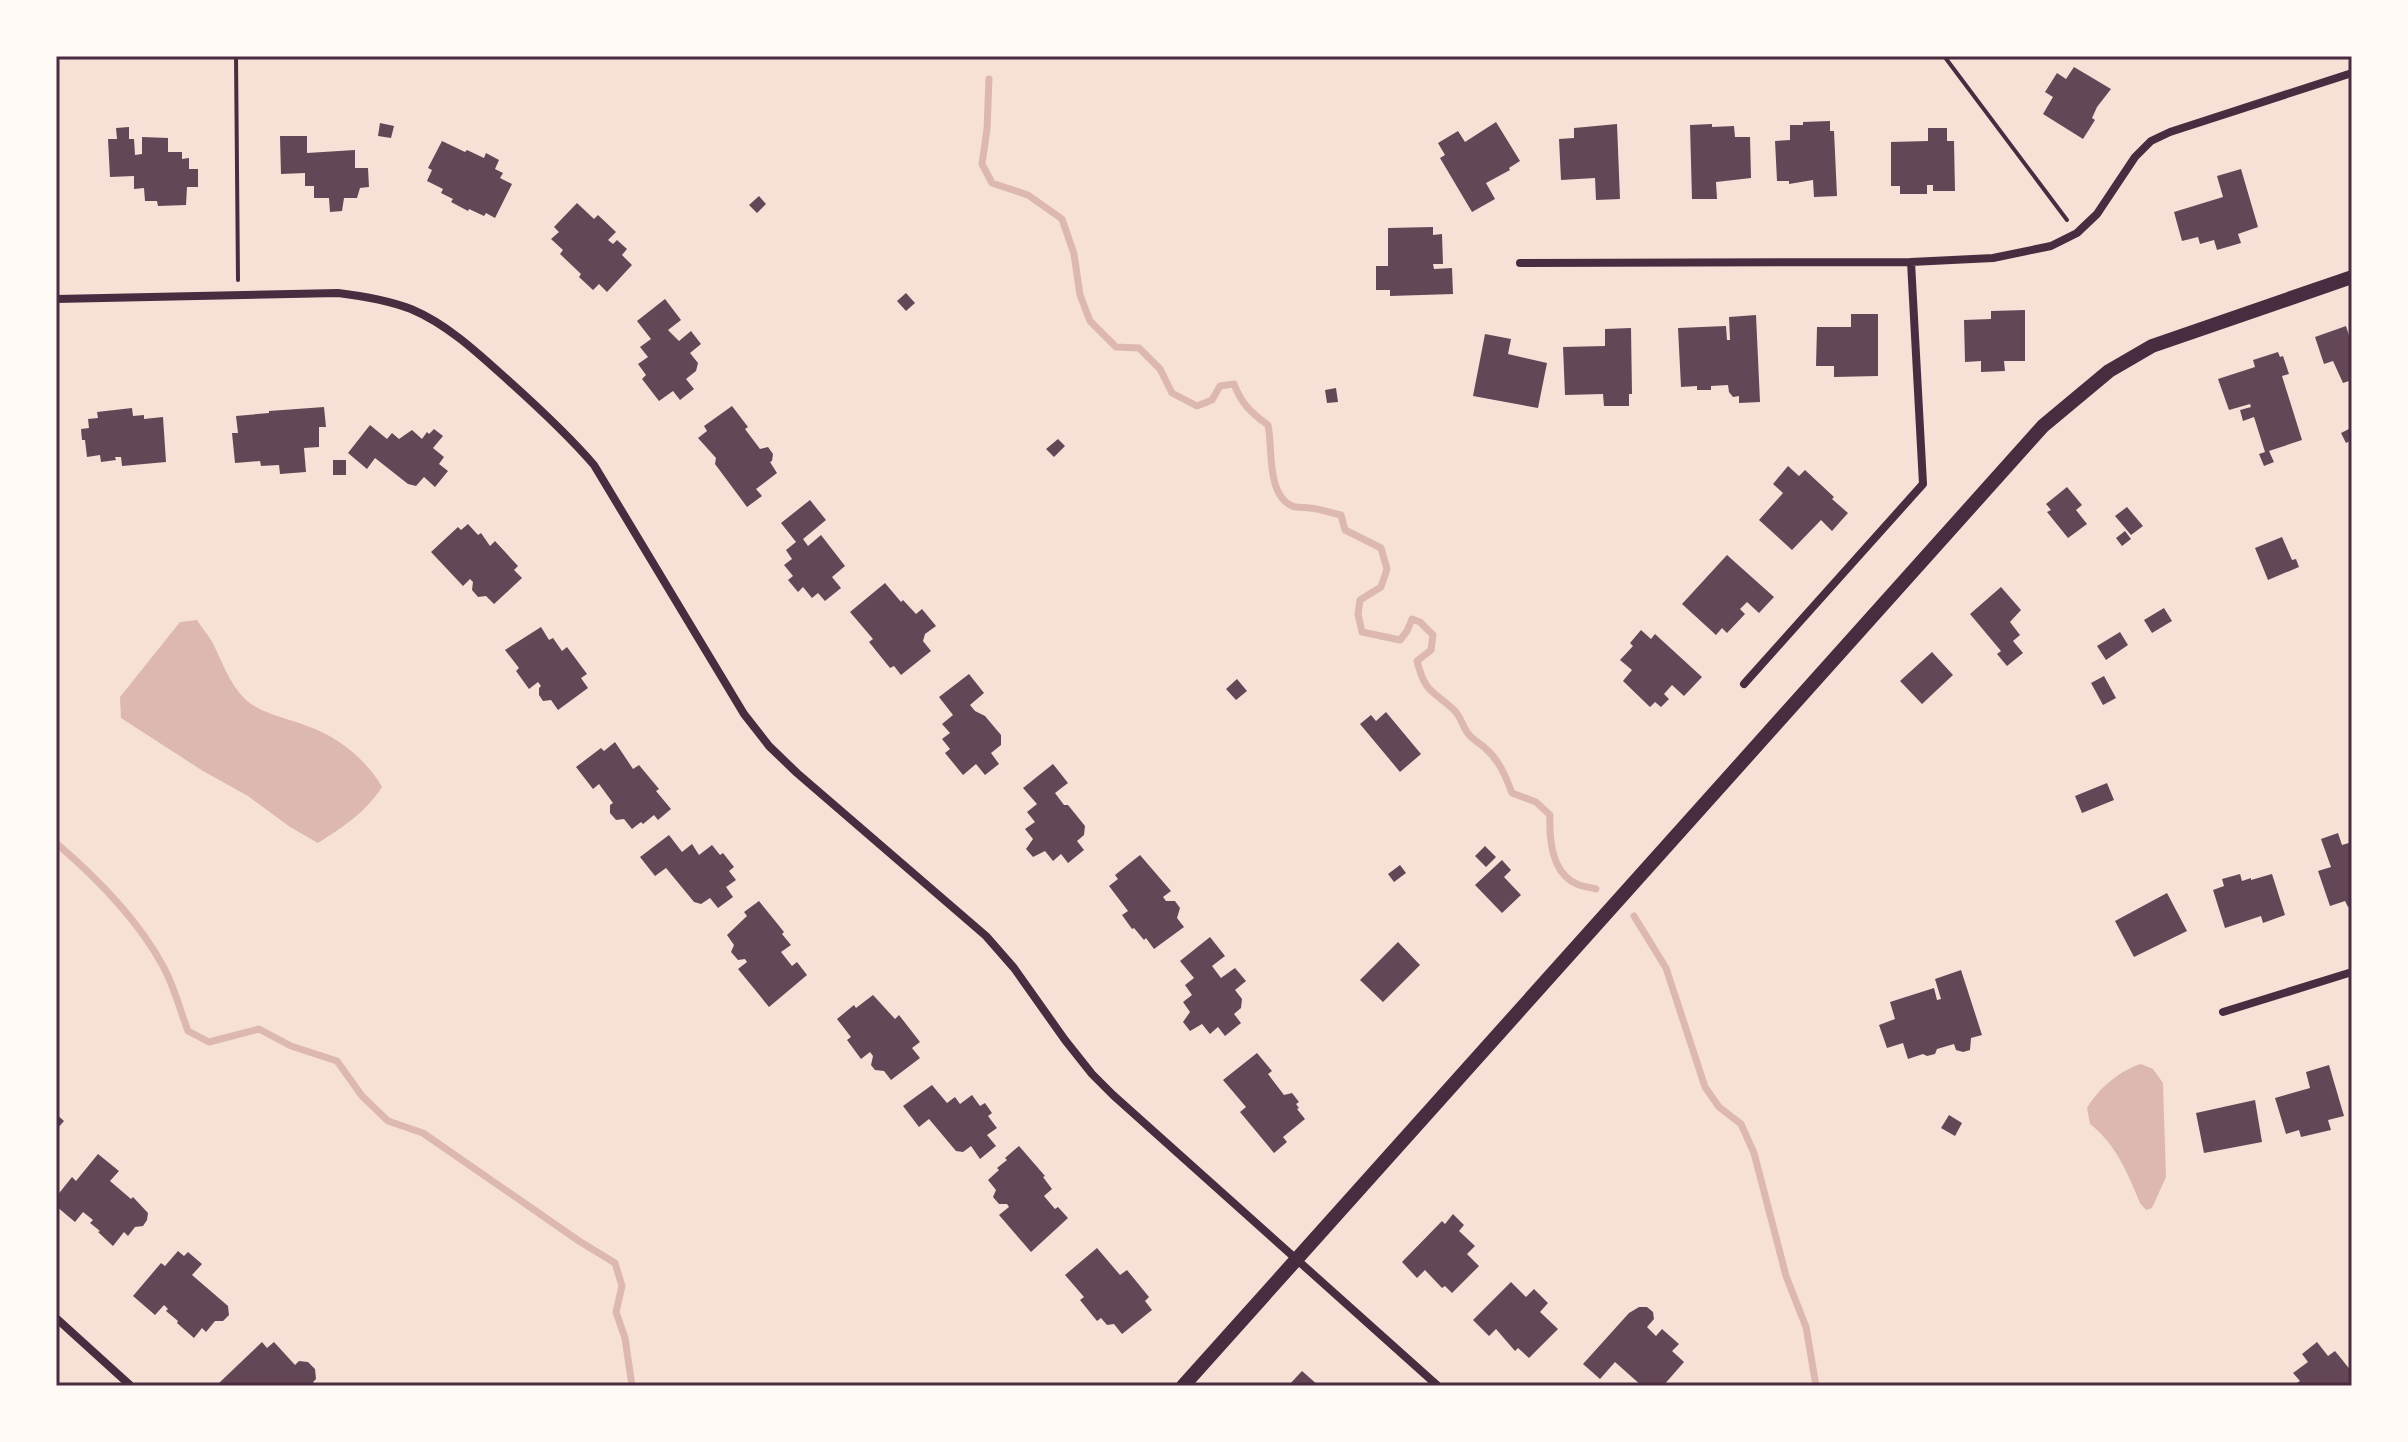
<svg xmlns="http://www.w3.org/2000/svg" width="2408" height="1442" font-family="'Work Sans',sans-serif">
<rect width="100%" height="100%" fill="#f7e1d7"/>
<path fill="#dcb8b0" d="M 197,620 C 201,627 207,633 211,640 C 222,660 228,682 245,699 C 261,714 287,718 307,726 C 337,736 367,760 382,787 C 365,813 343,827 318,843 L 290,827 L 248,796 L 203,771 L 121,718 L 120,697 L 180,622 Z
M 2141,1064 L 2153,1069 L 2163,1083 L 2166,1177 L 2152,1208 L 2146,1210 L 2140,1203 C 2128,1174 2116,1144 2090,1124 L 2087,1108 C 2098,1089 2120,1070 2141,1064 Z"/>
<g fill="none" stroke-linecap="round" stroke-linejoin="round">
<path stroke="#dcb8b0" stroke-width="7" d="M 989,79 L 987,129 L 982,164 L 992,183 L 1028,195 L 1062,219 L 1074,254 L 1080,295 L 1090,321 L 1116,347 L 1139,348 L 1160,369 L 1172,393 L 1197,406 L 1212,400 L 1220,386 L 1234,384 C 1241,403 1251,413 1268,425 C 1273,448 1266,494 1292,506 C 1297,508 1305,507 1310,508 C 1321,509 1331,513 1341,515 L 1345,530 L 1381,548 L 1387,569 L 1381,587 L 1360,600 L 1358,614 L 1362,632 L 1400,640 L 1407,631 L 1412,619 L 1420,622 L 1433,635 L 1431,650 L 1417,661 C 1426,695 1432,689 1454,710 C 1461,717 1462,725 1467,732 C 1471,739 1480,743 1486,749 C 1499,760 1506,777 1512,793 L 1536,802 L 1550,815 C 1549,839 1551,873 1577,884 C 1582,887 1590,887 1596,889
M 56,843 C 97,878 137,918 163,966 C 174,986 180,1010 188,1031 L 209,1042 L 259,1029 L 291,1046 L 337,1061 L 362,1096 L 388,1121 L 423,1133 L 579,1241 L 615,1263 L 622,1286 L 616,1312 L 625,1338 L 632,1386
M 1634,916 L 1666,968 L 1705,1087 L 1719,1107 L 1741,1124 L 1754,1153 L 1786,1276 L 1806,1327 L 1816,1386"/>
</g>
<path fill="#644757" d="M 2074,67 L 2111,89 L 2097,107 L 2092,118 L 2095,120 L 2083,139 L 2043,114 L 2053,97 L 2045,92 L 2057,73 L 2066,79 Z
M 1830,121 L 1830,131 L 1834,131 L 1837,196 L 1814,197 L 1813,180 L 1789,184 L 1789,181 L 1777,181 L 1775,141 L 1790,140 L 1790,125 L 1803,125 L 1803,122 Z
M 1496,122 L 1520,161 L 1509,168 L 1510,170 L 1486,183 L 1495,199 L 1472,212 L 1440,158 L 1445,155 L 1438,143 L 1458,131 L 1465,142 Z
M 380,123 L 394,126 L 391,138 L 378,136 Z
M 1617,124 L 1620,199 L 1596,200 L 1595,178 L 1561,180 L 1559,139 L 1574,138 L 1574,128 Z
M 1712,124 L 1712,127 L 1734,126 L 1735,137 L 1750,137 L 1751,178 L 1716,182 L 1717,199 L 1692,199 L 1690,125 Z
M 129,127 L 129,139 L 134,139 L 135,155 L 142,154 L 142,137 L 168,138 L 168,152 L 182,152 L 182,159 L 189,158 L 189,169 L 198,169 L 198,187 L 187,187 L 186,205 L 158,206 L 157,201 L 145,201 L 144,188 L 134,189 L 134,176 L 110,177 L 108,139 L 117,139 L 116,128 Z
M 1928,128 L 1947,128 L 1947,141 L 1954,141 L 1955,191 L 1933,191 L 1933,185 L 1927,185 L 1927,194 L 1900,194 L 1900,186 L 1891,186 L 1891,142 L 1928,141 Z
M 280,136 L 307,136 L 307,153 L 355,150 L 355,168 L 368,168 L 369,187 L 360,188 L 357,198 L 344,198 L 342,211 L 330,212 L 329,198 L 314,198 L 314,186 L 305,186 L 305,173 L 281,174 Z
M 442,141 L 465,152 L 467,150 L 484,158 L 486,153 L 499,160 L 495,169 L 503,173 L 500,178 L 512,184 L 495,218 L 486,213 L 484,216 L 469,209 L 468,211 L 451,202 L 453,199 L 441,193 L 443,189 L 427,181 L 432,170 L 428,168 Z
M 2241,169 L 2258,227 L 2238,234 L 2241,243 L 2217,250 L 2214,240 L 2200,244 L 2198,237 L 2182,241 L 2174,212 L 2223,197 L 2217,176 Z
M 759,196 L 766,204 L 757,213 L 749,205 Z
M 577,203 L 594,219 L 598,215 L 616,232 L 608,240 L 613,244 L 617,240 L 627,249 L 622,255 L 632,265 L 607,292 L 599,284 L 593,290 L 579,277 L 581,274 L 560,254 L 563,250 L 551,239 L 559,232 L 554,227 Z
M 1433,227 L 1433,235 L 1442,234 L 1443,264 L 1433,264 L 1434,269 L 1452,268 L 1453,294 L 1390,296 L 1390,290 L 1376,290 L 1376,266 L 1388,266 L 1388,228 Z
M 906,293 L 915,303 L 906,311 L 897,301 Z
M 665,299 L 681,320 L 668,330 L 679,341 L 691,331 L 701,344 L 690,353 L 698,363 L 696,371 L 686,379 L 694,389 L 680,400 L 673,391 L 659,401 L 642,379 L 646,375 L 638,364 L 648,357 L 640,347 L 651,339 L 637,321 Z
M 2025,310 L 2025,361 L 2004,361 L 2005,371 L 1981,372 L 1981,361 L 1965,362 L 1964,320 L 1991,319 L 1991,311 Z
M 1851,314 L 1878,314 L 1878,376 L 1834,377 L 1834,366 L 1816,366 L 1817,327 L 1851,327 Z
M 1756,315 L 1760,402 L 1739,403 L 1739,396 L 1733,397 L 1729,392 L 1728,385 L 1711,386 L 1711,390 L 1697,390 L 1697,386 L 1681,387 L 1678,328 L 1726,326 L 1727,340 L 1730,340 L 1729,317 Z
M 2346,326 L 2352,345 L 2352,380 L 2343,383 L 2333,361 L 2324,364 L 2315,337 Z
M 1631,328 L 1632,394 L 1629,394 L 1629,406 L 1604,406 L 1603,394 L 1565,395 L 1563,347 L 1605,346 L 1605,329 Z
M 1485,334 L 1511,339 L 1508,354 L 1547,363 L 1538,408 L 1473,396 Z
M 2278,352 L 2280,357 L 2283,356 L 2289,374 L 2282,376 L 2302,440 L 2269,451 L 2274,462 L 2264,466 L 2259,454 L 2265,452 L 2254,417 L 2243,421 L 2240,410 L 2251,407 L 2250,404 L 2229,410 L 2218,379 L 2255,367 L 2253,360 Z
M 1336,388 L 1338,402 L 1327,403 L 1325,390 Z
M 732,406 L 748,427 L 745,429 L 760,449 L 768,447 L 773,454 L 772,461 L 770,462 L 777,473 L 756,489 L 762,496 L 747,507 L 715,464 L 716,458 L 698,438 L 707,431 L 704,426 Z
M 324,407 L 326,427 L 319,427 L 319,447 L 304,448 L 306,472 L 280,474 L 279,465 L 261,466 L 260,461 L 235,463 L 232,433 L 238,433 L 236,416 L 269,413 L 269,411 Z
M 132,408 L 133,416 L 144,415 L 144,419 L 163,417 L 166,462 L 122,466 L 121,457 L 115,457 L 116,460 L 101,462 L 100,455 L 87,457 L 85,440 L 82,440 L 81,429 L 89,428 L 88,419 L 98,418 L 97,412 Z
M 370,425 L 387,439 L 392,433 L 399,439 L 412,430 L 422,439 L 427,432 L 429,434 L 434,429 L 443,436 L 433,448 L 444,457 L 439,464 L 448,471 L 435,487 L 424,477 L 416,486 L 408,484 L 375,458 L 367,469 L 348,453 Z
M 2351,428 L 2352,440 L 2346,443 L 2341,433 Z
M 1058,439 L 1065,446 L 1054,457 L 1046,449 Z
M 333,460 L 346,460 L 346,475 L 333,475 Z
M 1788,466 L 1799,476 L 1805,470 L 1834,497 L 1832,499 L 1848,513 L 1832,531 L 1821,520 L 1792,550 L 1759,520 L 1783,493 L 1773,484 Z
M 2067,487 L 2082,505 L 2076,510 L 2087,524 L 2068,538 L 2047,512 L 2051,510 L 2046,504 Z
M 810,500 L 826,520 L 803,539 L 808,546 L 821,535 L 845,566 L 832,577 L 841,588 L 825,601 L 818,593 L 812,598 L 803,587 L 798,592 L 788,580 L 793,576 L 784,565 L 792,559 L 786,550 L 796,542 L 781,523 Z
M 2127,507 L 2143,526 L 2131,535 L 2115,516 Z
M 468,524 L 478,535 L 481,533 L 490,546 L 495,541 L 518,566 L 514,570 L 522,578 L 494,604 L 486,596 L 478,597 L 472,590 L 473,582 L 470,579 L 463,586 L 431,552 L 458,527 L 461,530 Z
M 2125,531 L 2131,539 L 2122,546 L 2116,538 Z
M 2282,537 L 2292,560 L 2296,559 L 2299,567 L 2268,580 L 2255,548 Z
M 1727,555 L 1774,597 L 1759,613 L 1747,602 L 1740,609 L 1745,614 L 1727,633 L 1722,628 L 1716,635 L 1682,604 Z
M 885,583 L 901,602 L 903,600 L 916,614 L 922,609 L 936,626 L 925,634 L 923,641 L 931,651 L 901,675 L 894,666 L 890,668 L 869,642 L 873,639 L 850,612 Z
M 2001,587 L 2021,610 L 2010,622 L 2020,635 L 2013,641 L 2023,653 L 2007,666 L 1997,654 L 2001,651 L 1970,614 Z
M 2164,608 L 2172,621 L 2152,633 L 2144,620 Z
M 541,627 L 549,640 L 553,638 L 562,651 L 567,647 L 587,674 L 581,678 L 588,688 L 558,710 L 551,700 L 543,701 L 539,695 L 539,688 L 541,686 L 538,682 L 529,689 L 516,671 L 519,668 L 505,650 Z
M 1641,630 L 1651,639 L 1655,634 L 1702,677 L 1684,696 L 1672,685 L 1664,694 L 1669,699 L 1661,707 L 1655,702 L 1650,707 L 1623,681 L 1632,670 L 1620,660 L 1633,646 L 1630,643 Z
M 2120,632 L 2128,645 L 2106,660 L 2097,646 Z
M 1932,652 L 1953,675 L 1922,704 L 1900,681 Z
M 969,674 L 984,693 L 970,705 L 975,711 L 985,716 L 1001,735 L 1001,745 L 991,753 L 999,764 L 985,775 L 976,764 L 963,775 L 945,753 L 950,749 L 942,739 L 950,733 L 942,724 L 953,715 L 939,697 Z
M 2104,676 L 2116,698 L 2103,705 L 2091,683 Z
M 1237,679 L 1247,691 L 1236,700 L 1226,689 Z
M 1386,712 L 1421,754 L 1400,772 L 1360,724 L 1371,715 L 1376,721 Z
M 615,742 L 633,769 L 639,765 L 659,789 L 656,791 L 671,809 L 658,820 L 654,815 L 643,824 L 641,822 L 632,829 L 624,819 L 616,820 L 610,813 L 610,805 L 613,803 L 599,784 L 593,789 L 576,767 L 601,748 L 604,751 Z
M 1053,764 L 1068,783 L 1055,793 L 1064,805 L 1068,805 L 1085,826 L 1084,835 L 1077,841 L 1084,850 L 1068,863 L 1061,854 L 1053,861 L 1045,851 L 1033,857 L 1026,849 L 1033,839 L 1025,829 L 1035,822 L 1027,812 L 1037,804 L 1023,788 Z
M 2107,783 L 2114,800 L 2082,813 L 2075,796 Z
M 2338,833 L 2342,845 L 2352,842 L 2352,906 L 2348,907 L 2345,901 L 2330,906 L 2318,871 L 2331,867 L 2321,839 Z
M 669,835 L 682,852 L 692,844 L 699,855 L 712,845 L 720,855 L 723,853 L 734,867 L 729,871 L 736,880 L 726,887 L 733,897 L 718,908 L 710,898 L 701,904 L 694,902 L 666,868 L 655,876 L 640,857 Z
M 1485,846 L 1496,857 L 1486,867 L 1475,856 Z
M 1140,855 L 1171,891 L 1163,897 L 1166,901 L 1175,901 L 1180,908 L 1177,918 L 1184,927 L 1154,949 L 1146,938 L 1144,940 L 1134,928 L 1132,929 L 1122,915 L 1128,911 L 1109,886 L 1118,879 L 1115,875 Z
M 1502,860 L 1511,870 L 1504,877 L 1521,895 L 1502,913 L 1475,885 Z
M 1400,865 L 1406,873 L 1394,882 L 1388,874 Z
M 2240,874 L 2242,881 L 2251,878 L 2251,880 L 2272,874 L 2285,915 L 2263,923 L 2261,916 L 2225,928 L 2213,890 L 2224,886 L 2222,879 Z
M 2167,893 L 2187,931 L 2134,957 L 2115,921 Z
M 759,901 L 784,932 L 782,934 L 791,945 L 781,952 L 792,966 L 797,962 L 807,975 L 769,1007 L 738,969 L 747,962 L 745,959 L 738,960 L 731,952 L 734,945 L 727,935 L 747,916 L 744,912 Z
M 1210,937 L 1225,956 L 1212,966 L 1221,978 L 1235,968 L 1246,981 L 1235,990 L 1242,999 L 1241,1008 L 1234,1014 L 1241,1023 L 1225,1036 L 1218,1027 L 1210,1034 L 1202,1024 L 1190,1031 L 1183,1022 L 1190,1012 L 1183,1002 L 1192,995 L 1185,985 L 1194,978 L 1180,961 Z
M 1398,942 L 1420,965 L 1383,1002 L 1360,980 Z
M 1961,970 L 1982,1035 L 1971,1038 L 1970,1050 L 1963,1052 L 1956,1050 L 1954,1044 L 1937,1049 L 1935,1054 L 1927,1056 L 1923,1054 L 1908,1059 L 1903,1043 L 1887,1048 L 1879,1025 L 1895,1019 L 1890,1002 L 1934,988 L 1937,1000 L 1941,999 L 1935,979 Z
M 873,995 L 895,1019 L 899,1015 L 920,1042 L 912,1048 L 920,1058 L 891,1080 L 884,1071 L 875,1070 L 871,1065 L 873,1056 L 870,1052 L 861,1059 L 847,1040 L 851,1037 L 837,1019 L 854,1005 L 856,1008 Z
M 1257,1053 L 1272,1071 L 1268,1074 L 1284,1095 L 1292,1093 L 1299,1102 L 1296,1104 L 1299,1108 L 1297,1109 L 1305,1119 L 1283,1137 L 1287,1142 L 1274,1153 L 1240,1112 L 1246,1107 L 1223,1080 Z
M 2329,1065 L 2344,1116 L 2328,1120 L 2331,1130 L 2301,1137 L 2299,1130 L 2286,1134 L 2275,1098 L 2310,1088 L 2306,1072 Z
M 932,1085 L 947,1103 L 955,1097 L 960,1104 L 972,1095 L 980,1106 L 985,1103 L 992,1113 L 988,1116 L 997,1128 L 987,1135 L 996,1146 L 980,1159 L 971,1146 L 963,1152 L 956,1151 L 929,1119 L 919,1127 L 903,1106 Z
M 2255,1100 L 2262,1142 L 2204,1153 L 2196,1113 Z
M 56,1114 L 64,1121 L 56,1130 Z
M 1949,1115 L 1962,1123 L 1955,1136 L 1941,1128 Z
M 1019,1146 L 1045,1176 L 1043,1177 L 1052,1189 L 1044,1196 L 1055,1209 L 1058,1207 L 1068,1218 L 1031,1252 L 999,1215 L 1009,1207 L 1007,1204 L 999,1204 L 993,1197 L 996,1190 L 988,1180 L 999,1170 L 997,1168 L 1007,1160 L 1005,1158 Z
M 98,1154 L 119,1171 L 110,1181 L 131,1199 L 133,1197 L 148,1213 L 147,1220 L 143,1226 L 135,1227 L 128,1236 L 124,1232 L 113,1246 L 98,1232 L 100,1231 L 90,1223 L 93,1220 L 83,1212 L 75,1222 L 56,1206 L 56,1197 L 72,1177 L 76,1181 Z
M 1453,1214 L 1464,1225 L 1459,1231 L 1475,1246 L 1467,1254 L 1479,1266 L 1452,1293 L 1445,1286 L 1442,1288 L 1425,1270 L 1417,1278 L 1402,1262 L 1442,1221 L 1445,1224 Z
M 1097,1248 L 1120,1275 L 1127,1270 L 1149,1297 L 1145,1301 L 1152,1310 L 1122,1334 L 1114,1324 L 1107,1325 L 1101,1318 L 1097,1321 L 1080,1300 L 1084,1297 L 1065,1275 Z
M 178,1251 L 184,1256 L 188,1252 L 202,1264 L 192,1275 L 228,1306 L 229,1315 L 223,1321 L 215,1321 L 206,1332 L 202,1328 L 194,1338 L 177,1323 L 178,1321 L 166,1311 L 168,1309 L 164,1305 L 155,1315 L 133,1296 L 161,1263 L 165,1266 Z
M 1511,1282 L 1526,1297 L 1534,1289 L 1548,1303 L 1540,1312 L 1558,1329 L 1529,1358 L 1518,1348 L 1515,1351 L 1496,1329 L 1489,1336 L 1473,1320 Z
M 1639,1307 L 1647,1307 L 1653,1312 L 1654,1319 L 1647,1327 L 1656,1336 L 1662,1329 L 1679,1344 L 1672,1351 L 1684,1362 L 1663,1386 L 1642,1386 L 1615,1362 L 1600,1379 L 1583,1364 L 1629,1313 Z
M 262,1342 L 267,1348 L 274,1342 L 295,1365 L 299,1361 L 308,1362 L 315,1369 L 316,1379 L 313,1382 L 316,1386 L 221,1386 L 219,1383 Z
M 2317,1342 L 2328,1356 L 2335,1351 L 2352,1372 L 2352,1386 L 2292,1386 L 2300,1381 L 2293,1373 L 2308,1362 L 2302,1354 Z
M 1302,1371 L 1319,1386 L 1288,1386 Z"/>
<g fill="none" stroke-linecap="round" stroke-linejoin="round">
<path stroke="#4a2c40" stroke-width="4" d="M 236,56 L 238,280
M 1944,56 L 2067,220"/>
<path stroke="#4a2c40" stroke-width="8" d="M 1520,263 L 1911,262 L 1993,258 L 2051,246 L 2077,233 L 2097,214 L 2135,157 L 2151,141 L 2170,132 L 2352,73
M 56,299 L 338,293 C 363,296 387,300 411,309 C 449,325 480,355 510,382 C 540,409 568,435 594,465 L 744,714 L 769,746 L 797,773 L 986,936 L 1014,968 L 1065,1040 L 1092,1074 L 1113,1095 L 1438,1386
M 1744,684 L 1923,484 L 1911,262
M 2223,1012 L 2352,972
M 56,1318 L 131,1386"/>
<path stroke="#4a2c40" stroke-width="14" d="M 1183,1386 L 2043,426 L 2109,371 L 2152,346 L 2352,277"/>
</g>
<rect width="2408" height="1442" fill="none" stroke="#fffaf5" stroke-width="116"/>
<rect x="58" y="58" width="2292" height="1326" fill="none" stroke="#4a2c40" stroke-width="3"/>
</svg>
